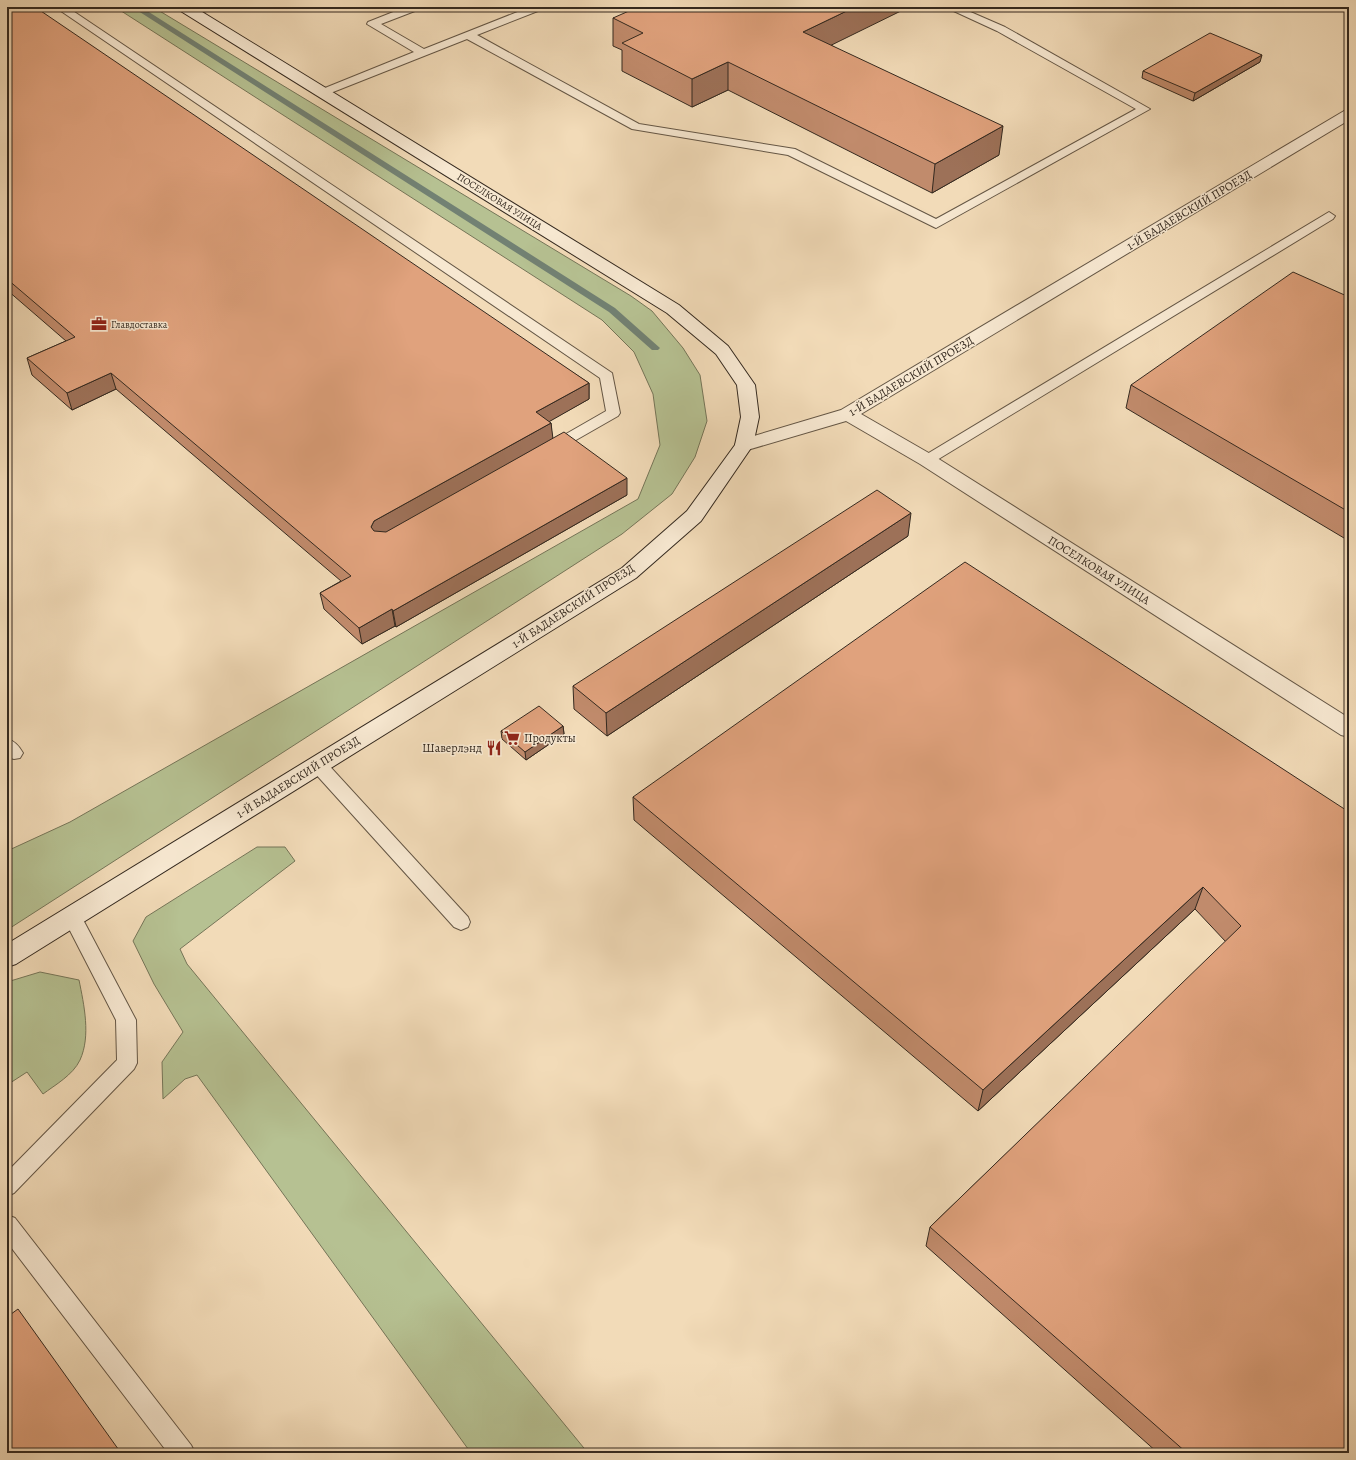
<svg xmlns="http://www.w3.org/2000/svg" width="1356" height="1460" font-family="Alegreya,serif">
<rect width="100%" height="100%" fill="#f2dbb8"/>
<filter id="stains"><feTurbulence type="fractalNoise" baseFrequency=".005" numOctaves="4"/><feColorMatrix values="0 0 0 0 .2 0 0 0 0 .09 0 0 0 0 .02 0 0 0 .5 -.17"/></filter>
<radialGradient id="worn" r=".72"><stop offset=".6" stop-color="#630" stop-opacity="0"/><stop offset="1" stop-color="#630" stop-opacity=".3"/></radialGradient>
<path fill="#b6c192" stroke="#757558" d="M 115,7 L 153,7 L 631,296 L 652,311 L 683,348 L 700,375 L 707,421 L 695,457 L 672,494 L 622,534 L 7,930 L 7,851 L 70,822 L 638,499 L 660,445 L 653,394 L 634,352 L 602,320 Z
M 257,847 L 285,847 L 295,861 L 180,949 L 187,964 L 588,1453 L 471,1453 L 197,1075 L 185,1079 L 163,1099 L 162,1062 L 183,1032 L 154,984 L 133,941 L 146,917 Z
M 40,972 L 79,980 C 84,1005 91,1036 80,1060 C 73,1075 55,1085 43,1094 L 27,1072 L 7,1085 L 7,982 Z"/>
<g fill="none" stroke-linecap="round" stroke-linejoin="round">
<path fill="#728173" fill-rule="evenodd" d="M 132,7 L 141,7 L 615,308 L 660,348 L 658,350 L 652,350 L 609,312 Z"/>
<defs>
<path id="lane" d="M 55,7 L 67,7 L 612,373 L 620,413 L 618,416 L 555,452 L 545,452 L 543,449 L 545,446 L 606,411 L 600,378 Z
M 198,7 L 214,7 L 213,9 L 193,15 L 188,12 Z
M 406,7 L 421,7 L 420,9 L 381,24 L 424,49 L 530,7 L 544,7 L 543,9 L 477,35 L 639,124 L 795,149 L 936,219 L 1136,109 L 997,31 L 945,7 L 959,7 L 1005,27 L 1150,109 L 936,228 L 788,155 L 632,129 L 467,39 L 328,94 L 320,94 L 318,92 L 320,90 L 414,52 L 367,24 L 368,22 Z
M 1329,212 L 1335,216 L 1333,219 L 932,463 L 922,463 L 920,460 L 922,457 Z
M 7,739 C 15,741 19,746 23,753 L 20,758 L 14,759 L 7,757 Z
M 318,758 L 324,760 L 468,917 L 470,922 L 468,927 L 461,930 L 454,927 L 312,770 L 309,765 L 312,760 Z
M 72,909 L 79,912 L 136,1020 L 137,1063 L 134,1069 L 14,1193 L 7,1196 L 7,1172 L 117,1060 L 116,1020 L 63,917 L 65,912 Z
M 7,1215 L 15,1218 L 191,1445 L 195,1453 L 168,1453 L 7,1242 Z"/>
<path id="street" d="M 1349,110 L 1349,120 L 861,414 L 934,456 L 1349,718 L 1349,737 L 1341,735 L 920,464 L 846,421 L 744,451 L 737,449 L 735,445 L 737,441 L 841,410 L 1344,111 Z"/>
<path id="secondary" d="M 177,7 L 194,7 L 679,305 L 728,346 L 755,385 L 759,417 L 753,445 L 701,521 L 636,578 L 16,964 L 7,967 L 7,944 L 622,568 L 687,511 L 735,445 L 741,417 L 737,385 L 716,354 L 667,313 L 179,10 Z"/>
</defs>
<use href="#lane" stroke="#645645" stroke-width="2"/>
<use href="#street" stroke="#645645" stroke-width="2"/>
<use href="#secondary" stroke="#34291f" stroke-width="2"/>
<use href="#lane" fill="#f7e8d1" fill-rule="evenodd"/>
<use href="#street" fill="#f7e8d1" fill-rule="evenodd"/>
<use href="#secondary" fill="#f7e8d1" fill-rule="evenodd"/>
</g>
<path fill="#c18b6c" stroke="#34291f" d="M 7,7 L 589,383 L 589,399 L 549,421 L 551,423 L 552,438 L 627,495 L 396,627 L 395,626 L 362,644 L 324,609 L 320,593 L 341,581 L 116,389 L 72,410 L 32,375 L 27,358 L 66,341 L 7,290 Z
M 613,18 L 831,45 L 999,155 L 932,193 L 728,90 L 692,107 L 622,71 L 622,50 L 613,46 Z
M 1260,62 L 1193,101 L 1142,78 L 1143,71 Z
M 1349,297 L 1349,541 L 1126,408 L 1131,385 Z
M 908,536 L 607,736 L 574,709 L 573,686 Z
M 563,726 L 564,734 L 526,760 L 502,739 L 501,731 Z
M 633,797 L 1349,812 L 1349,1453 L 1158,1453 L 926,1246 L 930,1227 L 1226,942 L 1195,909 L 978,1111 L 634,820 Z"/>
<path fill="#9d7158" stroke="#34291f" d="M 855,7 L 909,7 L 801,60 L 803,32 Z
M 1262,55 L 1260,62 L 1193,101 L 1195,93 Z
M 728,62 L 728,90 L 692,107 L 692,79 Z
M 1003,126 L 999,155 L 932,193 L 935,164 Z
M 111,373 L 116,389 L 72,410 L 67,393 Z
M 589,383 L 589,399 L 538,428 L 536,412 Z
M 551,423 L 553,439 L 377,538 L 371,527 L 374,521 Z
M 627,478 L 627,495 L 396,627 L 393,611 Z
M 911,513 L 908,536 L 607,736 L 606,713 Z
M 392,609 L 395,626 L 362,644 L 359,628 Z
M 563,726 L 564,734 L 526,760 L 525,752 Z
M 1203,887 L 1195,909 L 978,1111 L 983,1090 Z"/>
<path fill="#e0a27d" stroke="#34291f" d="M 7,7 L 35,7 L 589,383 L 536,412 L 551,423 L 374,521 L 371,527 L 374,531 L 386,532 L 564,432 L 627,478 L 393,611 L 392,609 L 359,628 L 320,593 L 351,576 L 111,373 L 67,393 L 27,358 L 75,337 L 7,279 Z
M 638,7 L 855,7 L 803,32 L 1003,126 L 935,164 L 728,62 L 692,79 L 622,43 L 643,33 L 613,18 Z
M 1210,33 L 1262,55 L 1195,93 L 1143,71 Z
M 1293,272 L 1349,297 L 1349,512 L 1131,385 Z
M 877,490 L 911,513 L 606,713 L 573,686 Z
M 965,562 L 1349,812 L 1349,1453 L 1187,1453 L 930,1227 L 1241,926 L 1203,887 L 983,1090 L 633,797 Z
M 539,706 L 563,726 L 525,752 L 501,731 Z
M 18,1309 L 121,1453 L 7,1453 L 7,1317 Z"/>
<defs>
<symbol id="office-bare" viewBox="-9 -9 18 18"><path d="M-6-3h4V-5.5h4V-3h4V5H-6ZM-1-4.5V-3h2v-1.5ZM-6 0V1H6V0Z" fill="#8f2418" stroke="#f7e8d1" stroke-width="2.5" paint-order="stroke"/></symbol>
<symbol id="supermarket-bare" viewBox="-9 -9 18 18"><path d="M-6-5.5h2.5l.6 2H6L4.5 2H-2.5L-4.4-4H-6ZM-1.5 3.2a1.3 1.3 0 1 0 .1 0ZM3 3.2a1.3 1.3 0 1 0 .1 0Z" fill="#8f2418" stroke="#f7e8d1" stroke-width="2.5" paint-order="stroke"/></symbol>
<symbol id="restaurant-bare" viewBox="-9 -9 18 18"><path d="M-5-6h1v4h1v-4h1v4h1v-4h1v5L-1.5 .5V6h-2V.5L-5-1ZM5-6V6H3V1.5H1.5Q1.5-4 5-6Z" fill="#8f2418" stroke="#f7e8d1" stroke-width="2.5" paint-order="stroke"/></symbol>
</defs>
<g fill-rule="evenodd">
<use href="#office-bare" x="88" y="313" width="22" height="22"/>
<use href="#supermarket-bare" x="501" y="727" width="22" height="22"/>
<use href="#restaurant-bare" x="483" y="737" width="22" height="22"/>
</g>
<g text-anchor="middle" stroke-width="3" stroke-linejoin="round" paint-order="stroke">
<g font-size="10" fill="#34291f" stroke="#f7e8d1">
<text transform="translate(500 201) rotate(32)" y="4">ПОСЕЛКОВАЯ УЛИЦА</text>
</g>
<g font-size="10" fill="#34291f" stroke="#f7e8d1" text-anchor="start">
<text x="111" y="328">Главдоставка</text>
</g>
<g font-size="12" fill="#34291f" stroke="#f7e8d1">
<text transform="translate(1189 210) rotate(-31)" y="4">1-Й БАДАЕВСКИЙ ПРОЕЗД</text>
<text transform="translate(911 376) rotate(-31)" y="4">1-Й БАДАЕВСКИЙ ПРОЕЗД</text>
<text transform="translate(1099 570) rotate(32)" y="4">ПОСЕЛКОВАЯ УЛИЦА</text>
<text transform="translate(573 606) rotate(-33)" y="4">1-Й БАДАЕВСКИЙ ПРОЕЗД</text>
<text transform="translate(298 777) rotate(-32)" y="4">1-Й БАДАЕВСКИЙ ПРОЕЗД</text>
</g>
<g font-size="12" fill="#34291f" stroke="#f7e8d1" text-anchor="start">
<text x="524" y="742">Продукты</text>
<text x="482" y="752" text-anchor="end">Шаверлэнд</text>
</g>
</g>
<rect width="1356" height="1460" fill="none" stroke="#f2dbb8" stroke-width="24"/>
<rect x="8" y="8" width="1340" height="1444" fill="none" stroke="#34291f" stroke-width="2"/>
<rect x="12" y="12" width="1332" height="1436" fill="none" stroke="#34291f"/>
<rect width="100%" height="100%" filter="url(#stains)"/>
<rect width="100%" height="100%" fill="url(#worn)"/>
</svg>
